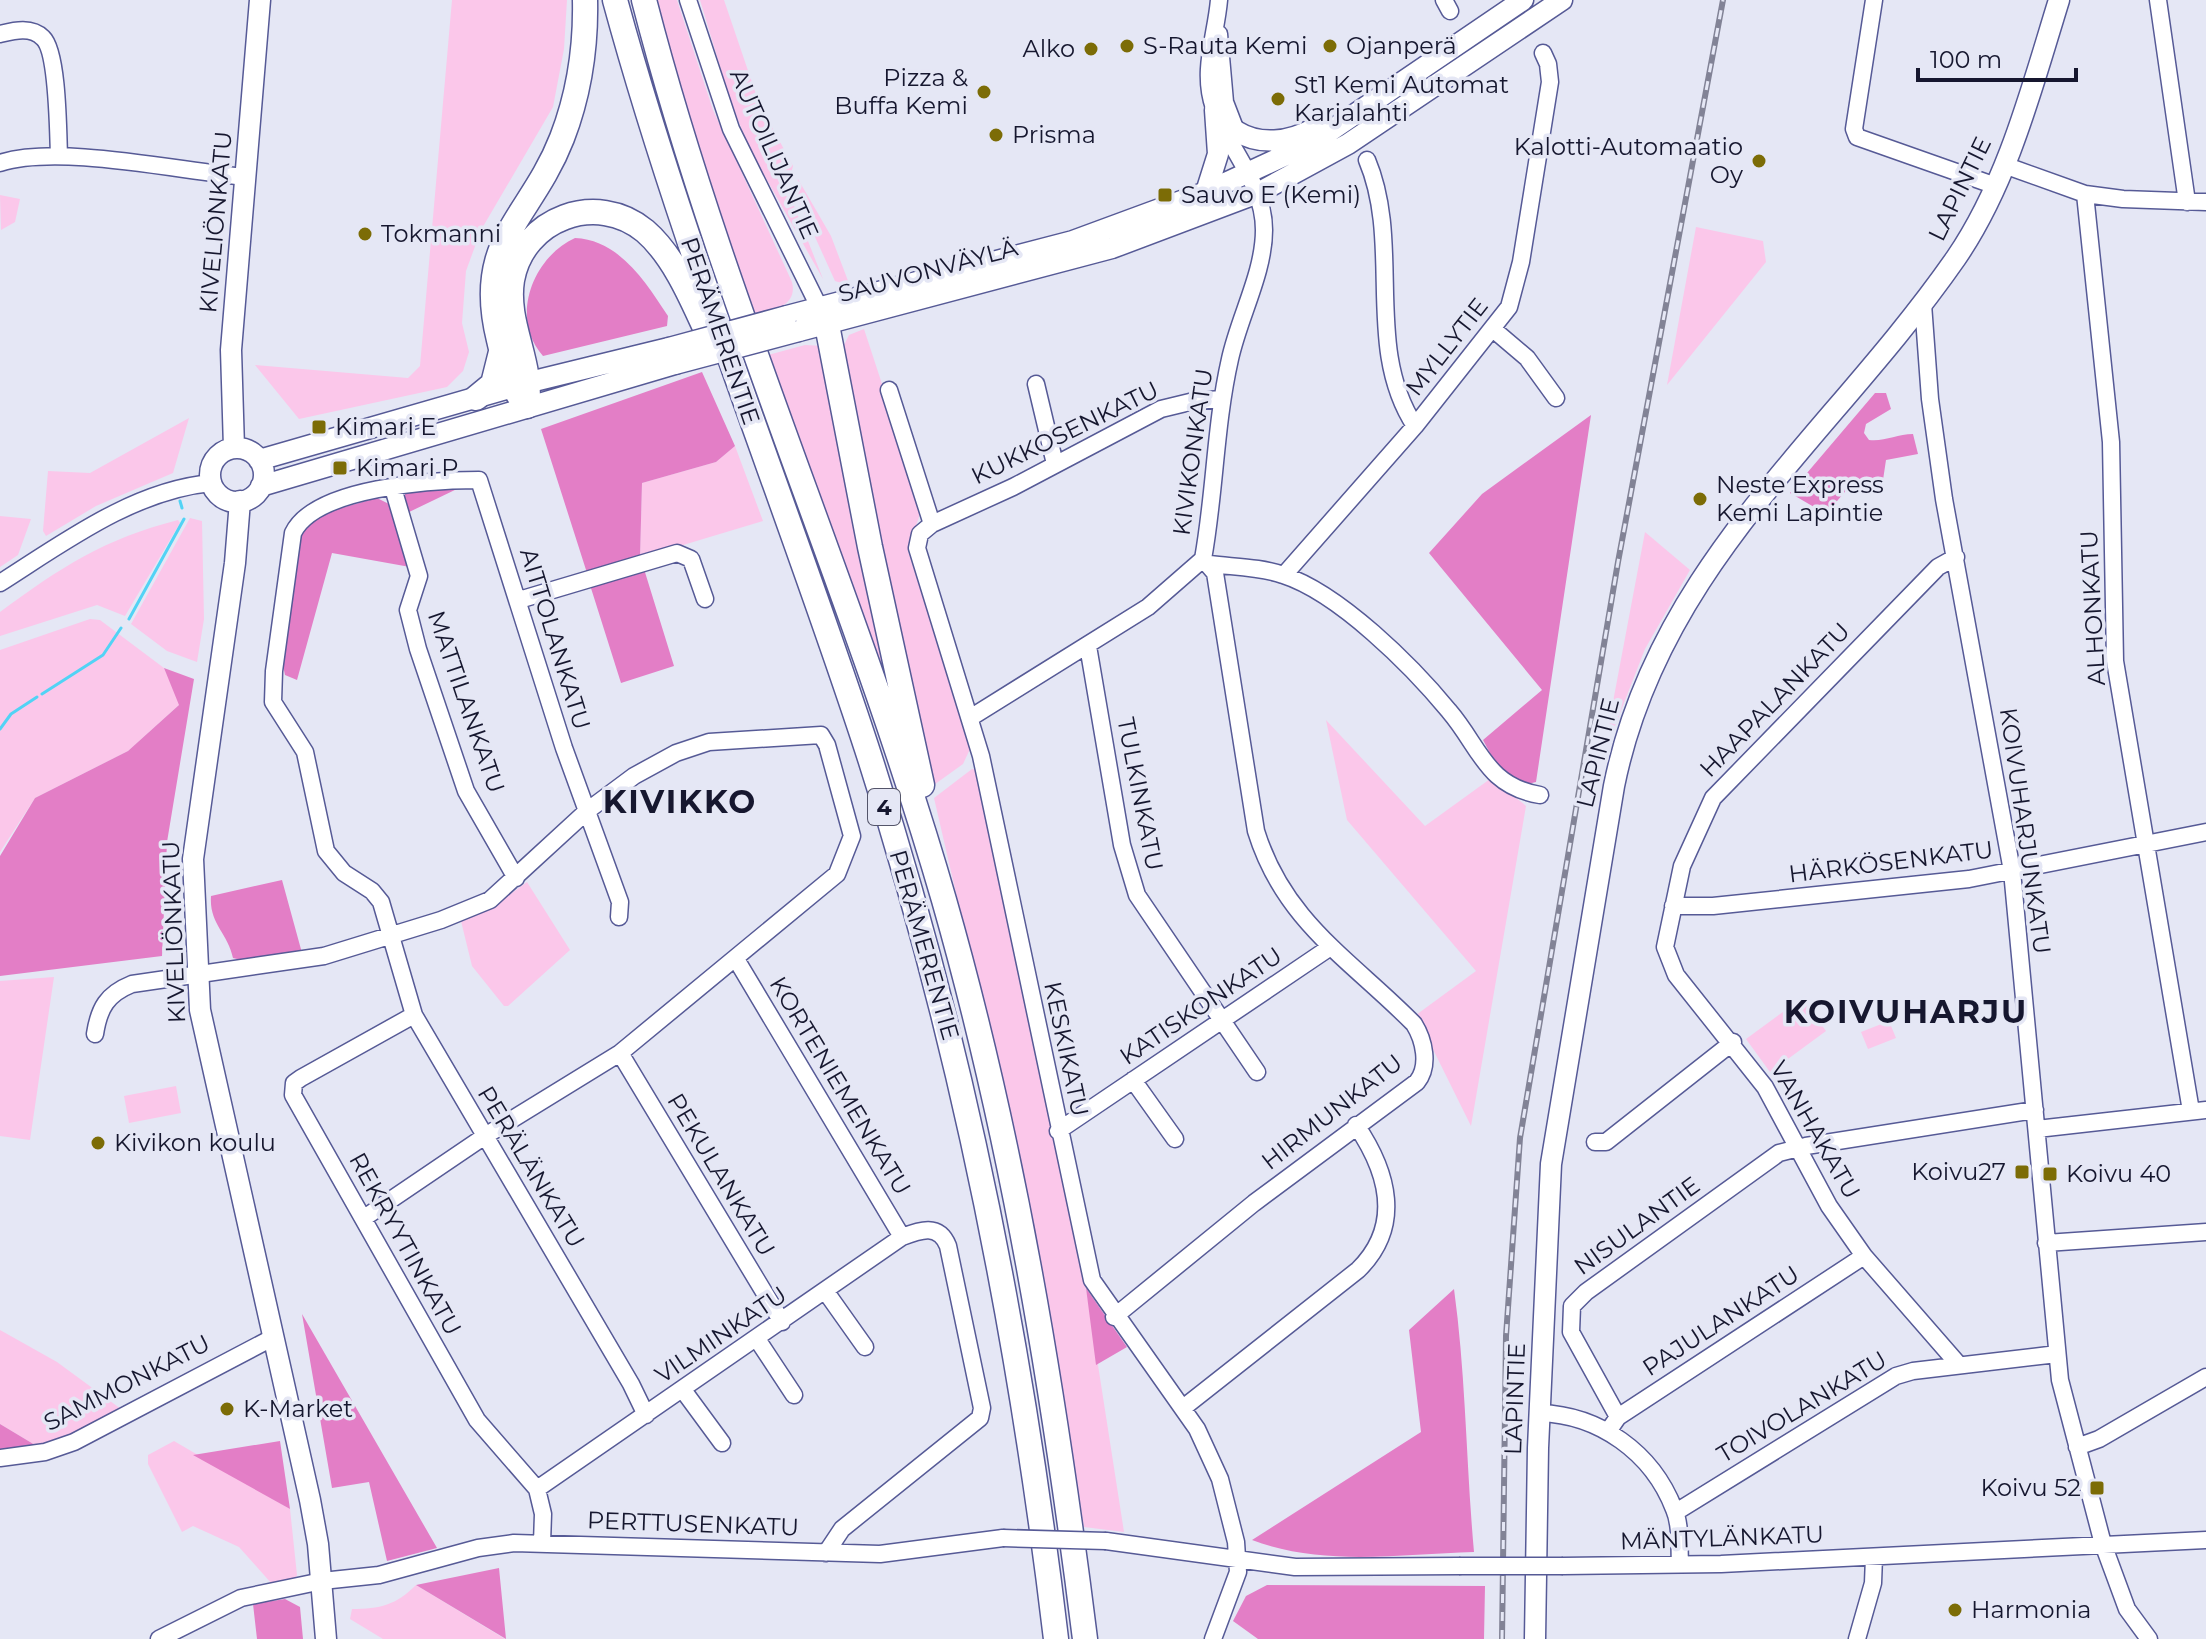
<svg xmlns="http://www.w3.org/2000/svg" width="2206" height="1639" font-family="Montserrat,sans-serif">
<rect width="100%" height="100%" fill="#e5e7f5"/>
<path fill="#fbc7ea" d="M 452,0 L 567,0 L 564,49 L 553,107 L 481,230 L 466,271 L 462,323 L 469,352 L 463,371 L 447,387 L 299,419 L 255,365 L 408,378 L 420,366 Z
M 656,0 L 677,0 L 713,110 L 792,282 C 798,307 772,310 754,316 L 696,144 Z
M 700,0 L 724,0 L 759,103 L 793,166 L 787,188 L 823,279 L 750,150 L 730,100 Z
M 798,179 L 831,236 L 850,286 L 835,281 L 796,195 Z
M 0,195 L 20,199 L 15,222 L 1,230 Z
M 1696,227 L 1763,241 L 1766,262 L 1667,385 Z
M 864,329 L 920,500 C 923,521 910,531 908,551 L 971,747 L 963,764 L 931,787 L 866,478 L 867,469 L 842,349 L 849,335 Z
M 805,345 L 824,346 L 893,700 L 768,355 Z
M 189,418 L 173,473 L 96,506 L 46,536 L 43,531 L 48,471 L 90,473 Z
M 735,446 L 763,521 L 640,558 L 642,483 L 716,462 Z
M 0,516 L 31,519 L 18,555 L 0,567 Z
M 190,518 L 202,521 L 204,619 L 197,662 L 167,651 L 131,624 Z
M 178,520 L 180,523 L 125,616 L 97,605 L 0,636 L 0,612 C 61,567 104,539 178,520 Z
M 1645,532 L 1690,570 L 1645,649 L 1615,726 L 1609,723 Z
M 90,619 L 100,620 L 164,668 L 180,704 L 128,751 L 35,798 L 0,852 L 0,650 Z
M 1326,720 L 1425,826 L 1490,779 C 1504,794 1515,795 1526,806 L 1471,1126 L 1416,1015 L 1476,971 L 1347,820 Z
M 972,769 L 977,770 L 1086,1288 L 1124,1532 L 1084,1527 L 1040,1256 L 934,798 Z
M 527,882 L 570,950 L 508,1006 L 504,1006 L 472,966 L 461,921 L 488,910 Z
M 54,977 L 30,1140 L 0,1136 L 0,981 Z
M 1802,998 L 1826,1031 L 1770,1072 L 1746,1039 Z
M 1889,1021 L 1896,1038 L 1868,1049 L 1861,1032 Z
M 176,1086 L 181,1113 L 129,1123 L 124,1096 Z
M 0,1330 L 57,1362 L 121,1409 L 60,1439 L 35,1445 L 0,1424 Z
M 174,1441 L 290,1509 L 297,1575 L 293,1581 L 272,1584 L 239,1547 L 193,1526 L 182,1532 L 148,1464 L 148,1455 Z
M 416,1585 L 505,1639 L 383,1639 L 350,1619 L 352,1609 C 380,1609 396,1605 416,1585 Z"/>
<path fill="#e37ec6" d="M 575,238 C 620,240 646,283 668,316 L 667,326 L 543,356 C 509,318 533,257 575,238 Z
M 702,372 L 735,446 L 716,462 L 642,483 L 640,558 L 587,573 L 541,429 Z
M 1875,393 L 1886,393 L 1891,409 L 1866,424 L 1864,433 L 1869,440 C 1884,442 1897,434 1913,434 L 1918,454 L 1886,460 L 1883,480 L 1849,487 L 1826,514 L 1790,493 Z
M 1591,415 L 1536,782 L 1528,784 L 1500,772 L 1483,740 L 1542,690 L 1429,553 L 1482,494 Z
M 459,488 L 405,514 L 405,494 L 412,489 Z
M 377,498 L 391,505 L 410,567 L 332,553 L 297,680 L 285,675 L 282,661 L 298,535 L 316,515 Z
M 644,569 L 674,666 L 621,683 L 590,585 Z
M 164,668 L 194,679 L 167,842 L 162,956 L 0,976 L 0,856 L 35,798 L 128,751 L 179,705 Z
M 282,880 L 302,953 L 241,960 L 233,958 C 228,933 209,924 211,896 Z
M 1086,1288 L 1127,1347 L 1096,1365 Z
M 1454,1289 C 1466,1376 1466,1464 1474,1552 C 1401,1554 1322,1567 1252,1540 L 1421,1432 L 1409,1330 Z
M 302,1314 L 437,1548 L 387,1561 L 369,1482 L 332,1488 Z
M 0,1424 L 35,1445 L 0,1450 Z
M 280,1441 L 290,1509 L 193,1455 Z
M 499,1568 L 506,1639 L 416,1585 Z
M 1267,1585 L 1485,1586 L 1484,1639 L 1258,1639 L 1233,1621 L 1246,1596 Z
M 285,1599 L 300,1607 L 303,1639 L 257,1639 L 253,1604 Z"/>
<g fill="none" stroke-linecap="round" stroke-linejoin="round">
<path stroke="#52d3f5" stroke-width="3" d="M 180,501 L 182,508
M 129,619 L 184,519
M 42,694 L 103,655 L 121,628
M 0,729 L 11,714 L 37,697"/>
<defs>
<path id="minor" d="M 688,0 L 731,129 L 824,317
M 1444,0 L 1450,11
M 1874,0 L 1854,129 L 1857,137 L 1996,186
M 2158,0 L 2187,202
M 0,34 C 13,31 31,26 43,38 C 58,52 58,133 59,156
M 1219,34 L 1225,102 L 1235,128
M 1367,160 C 1403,245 1363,347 1415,426
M 0,163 C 59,144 179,171 245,177
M 2004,165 L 2085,194 L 2123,199 L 2206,202
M 2085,194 L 2111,442 L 2115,661 L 2191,1111
M 1923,304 L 1930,399 L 1944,499 L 2012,871 L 2060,1380 L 2103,1544 L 2127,1609 L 2149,1639
M 1494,330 L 1527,358 L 1556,398
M 1036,384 L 1055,464
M 889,390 L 932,524
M 393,488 L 419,576 L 408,610 L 418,649 L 466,791 L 516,878
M 1956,557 L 1938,567 L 1713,798 L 1682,866 L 1665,947 L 1676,975 L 1765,1087 L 1829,1206 L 1864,1256 L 1959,1365
M 1210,564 C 1233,567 1261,567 1283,575 C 1339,593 1412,666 1449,711 C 1480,747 1486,786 1540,795
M 1284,575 L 1415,426 L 1509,307 L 1521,262 L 1550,82 L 1548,64 L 1543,53
M 0,583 C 63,543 134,490 211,483
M 519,600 L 677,553 L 691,559 L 705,599
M 1088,646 L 1122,845 L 1137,895 L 1257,1072
M 970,718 L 1148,607 L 1203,559 C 1215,493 1215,425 1230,359 C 1239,317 1264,273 1264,230 C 1264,183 1229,150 1214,108 C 1201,71 1216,36 1219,0
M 1673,906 L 1713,906 L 1969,879 L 2206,832
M 619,917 L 620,902 L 564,748 L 479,480 C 434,480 315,487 293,533 L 274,671 L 273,702 L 305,752 L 326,851 L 344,873 L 372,891 L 381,902 L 414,1015 L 631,1384 L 646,1415
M 736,959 L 902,1237
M 414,1015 L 301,1078 L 294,1083 L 293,1095 L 477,1420 L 537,1489 L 543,1514 L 542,1543
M 95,1034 C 99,1008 107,994 132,984 L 324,956 L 441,920 L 490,900 L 587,811 L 634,776 L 676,753 L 709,742 L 821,735 L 827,745 L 852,836 L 837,874 L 620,1053 L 485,1136 L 364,1218
M 620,1053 L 782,1322
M 1133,1080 L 1175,1139
M 2037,1129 L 2206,1110
M 1058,1131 L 1329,948
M 1595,1142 L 1606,1142 L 1733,1042
M 2046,1243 L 2206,1232
M 826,1292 L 865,1347
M 1114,1317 L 1254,1203 L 1417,1082 C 1430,1066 1424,1040 1414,1024 C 1351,960 1284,922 1256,831 L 1215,573 L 1203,559
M 757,1339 L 794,1395
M 683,1390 L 722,1443
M 1183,1408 L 1358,1270 C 1403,1226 1388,1172 1356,1125
M 1540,1413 C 1599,1415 1652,1452 1674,1509 C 1681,1525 1679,1547 1680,1564
M 1618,1417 L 1571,1332 L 1572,1306 L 1586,1292 L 1779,1153 L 1806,1146 L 2035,1110
M 1609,1430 L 1618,1417 L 1864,1256
M 2077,1447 L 2099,1439 L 2206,1377
M 0,1458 L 45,1452 L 74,1442 L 272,1338
M 537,1489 L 902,1237 C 920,1230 939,1223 948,1246 L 982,1408 L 980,1418 L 842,1529 L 826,1553
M 1676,1512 L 1896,1376 L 1913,1371 L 2057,1354
M 1106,1541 L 1295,1567 L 1459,1566
M 1563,1566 L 1721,1564 L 2206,1540
M 159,1639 L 241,1598 L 322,1581 L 379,1575 L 478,1548 L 514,1543 L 880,1554 L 1003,1538
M 1213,1639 L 1238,1572 L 1236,1542 L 1220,1479 L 1197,1429 L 1092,1280 L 981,756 L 917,548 L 920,534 L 932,524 L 1013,487 L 1161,409 L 1194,401 L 1222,399
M 1857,1639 L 1873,1583 L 1874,1557"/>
<path id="major" d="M 1236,131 C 1260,146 1289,142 1313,129
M 1206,192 L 1218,154 L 1215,110
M 787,316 L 1073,241 L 1206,192 L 1314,142 L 1523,0
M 799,331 L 1112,248 L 1258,193 L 1348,144 L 1562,0
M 234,448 L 231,350 L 260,0
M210 475a27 27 0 1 1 54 0a27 27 0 1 1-54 0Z
M 259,460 L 530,382 L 669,348
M 261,486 L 675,364
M 240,501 L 235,563 L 193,859 L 200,1010 L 310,1500 L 318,1544 L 326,1639
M 1535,1639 L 1538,1448 L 1551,1164 L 1614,786 C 1659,563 1833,435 1956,258 C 2008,182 2032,87 2059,0"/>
<path id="highway" d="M 615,0 C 684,253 784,496 866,746 C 961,1037 1020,1335 1056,1639
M 644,0 C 723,307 856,596 944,900 C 1013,1141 1054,1391 1085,1639
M 827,325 L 870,547 L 922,785
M 476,398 L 493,384 L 501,352
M 527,406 C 533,362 505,324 512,280 C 523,218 597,191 645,231 C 673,255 691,297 706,330
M 527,406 C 509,386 505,366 499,340 C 474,240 530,220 562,138 C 579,94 586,47 585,0"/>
</defs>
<use href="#minor" stroke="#565a96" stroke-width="19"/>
<use href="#major" stroke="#565a96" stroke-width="23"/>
<use href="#highway" stroke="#565a96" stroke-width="27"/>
<use href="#minor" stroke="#fff" stroke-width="16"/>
<use href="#major" stroke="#fff" stroke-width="20"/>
<use href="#highway" stroke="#fff" stroke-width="24"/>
<defs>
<path id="rail" d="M 1502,1639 L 1506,1336 L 1520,1138 L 1618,562 L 1723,0"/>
</defs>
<use href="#rail" stroke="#828396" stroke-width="6"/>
<use href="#rail" stroke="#e5e7f5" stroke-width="3" stroke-dasharray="9" stroke-linecap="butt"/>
<defs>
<path id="minor-bridge" d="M 1003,1538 L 1106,1541
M 1459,1566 L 1563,1566"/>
<path id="major-bridge" d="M 669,348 L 787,316
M 675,364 L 799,331"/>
</defs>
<use href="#minor-bridge" stroke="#565a96" stroke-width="19" stroke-linecap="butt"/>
<use href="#major-bridge" stroke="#565a96" stroke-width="23" stroke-linecap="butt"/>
<use href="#minor-bridge" stroke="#fff" stroke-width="16"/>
<use href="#major-bridge" stroke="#fff" stroke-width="20"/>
</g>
<g fill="#7c6c06" stroke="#e5e7f5" stroke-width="3">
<circle cx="1127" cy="46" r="8"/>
<circle cx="1330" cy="46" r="8"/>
<circle cx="1091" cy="49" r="8"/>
<circle cx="984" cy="92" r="8"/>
<circle cx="1278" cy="99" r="8"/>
<circle cx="996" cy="135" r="8"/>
<circle cx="1759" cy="161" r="8"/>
<rect x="1157" y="187" width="16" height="16" rx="4"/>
<circle cx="365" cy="234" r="8"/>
<rect x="311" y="419" width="16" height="16" rx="4"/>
<rect x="332" y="460" width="16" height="16" rx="4"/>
<circle cx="1700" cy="499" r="8"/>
<circle cx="98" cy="1143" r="8"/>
<rect x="2014" y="1164" width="16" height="16" rx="4"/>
<rect x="2042" y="1166" width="16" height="16" rx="4"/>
<circle cx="227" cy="1409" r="8"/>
<rect x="2089" y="1480" width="16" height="16" rx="4"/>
<circle cx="1955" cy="1610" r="8"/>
</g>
<g text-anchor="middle" stroke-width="7" stroke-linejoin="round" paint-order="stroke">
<rect fill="#e5e7f5" stroke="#54556a" stroke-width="2" x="868" y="789" width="32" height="36" rx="6"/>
<g font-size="22" font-weight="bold" fill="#16172f">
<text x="884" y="815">4</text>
</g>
<g font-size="24" fill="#16172f" stroke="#e5e7f5" text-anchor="start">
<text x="1143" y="54">S-Rauta Kemi</text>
<text x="1346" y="54">Ojanperä</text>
<text x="1075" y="57" text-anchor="end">Alko</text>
<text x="968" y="86" text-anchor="end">Pizza &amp;<tspan x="968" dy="28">Buffa Kemi</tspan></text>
<text x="1294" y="93">St1 Kemi Automat<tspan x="1294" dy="28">Karjalahti</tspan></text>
<text x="1012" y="143">Prisma</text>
<text x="1743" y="155" text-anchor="end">Kalotti-Automaatio<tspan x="1743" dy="28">Oy</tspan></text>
<text x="1181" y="203">Sauvo E (Kemi)</text>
<text x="381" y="242">Tokmanni</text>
<text x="335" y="435">Kimari E</text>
<text x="356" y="476">Kimari P</text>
<text x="1716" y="493">Neste Express<tspan x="1716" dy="28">Kemi Lapintie</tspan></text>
<text x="114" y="1151">Kivikon koulu</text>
<text x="2006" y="1180" text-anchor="end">Koivu27</text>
<text x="2066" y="1182">Koivu 40</text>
<text x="243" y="1417">K-Market</text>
<text x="2081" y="1496" text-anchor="end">Koivu 52</text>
<text x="1971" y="1618">Harmonia</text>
</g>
<g font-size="24" fill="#16172f" stroke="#e5e7f5">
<text transform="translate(774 154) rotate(66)" y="8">AUTOILIJANTIE</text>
<text transform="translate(1960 189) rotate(-64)" y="8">LAPINTIE</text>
<text transform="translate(216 222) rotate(-85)" y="8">KIVELIÖNKATU</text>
<text transform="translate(928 271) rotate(-15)" y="8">SAUVONVÄYLÄ</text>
<text transform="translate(720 331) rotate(71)" y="8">PERÄMERENTIE</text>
<text transform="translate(1447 347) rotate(-52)" y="8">MYLLYTIE</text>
<text transform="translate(1065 433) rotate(-26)" y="8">KUKKOSENKATU</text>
<text transform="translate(1193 452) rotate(-82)" y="8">KIVIKONKATU</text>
<text transform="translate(2093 608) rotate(-93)" y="8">ALHONKATU</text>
<text transform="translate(555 639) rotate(73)" y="8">AITTOLANKATU</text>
<text transform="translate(1775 700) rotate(-46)" y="8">HAAPALANKATU</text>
<text transform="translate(466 702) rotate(71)" y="8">MATTILANKATU</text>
<text transform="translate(1598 753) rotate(-76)" y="8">LAPINTIE</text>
<text transform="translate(1140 794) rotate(79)" y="8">TULKINKATU</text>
<text transform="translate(2025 831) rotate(82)" y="8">KOIVUHARJUNKATU</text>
<text transform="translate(1891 862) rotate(-7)" y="8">HÄRKÖSENKATU</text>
<text transform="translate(174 932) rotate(-92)" y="8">KIVELIÖNKATU</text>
<text transform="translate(924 945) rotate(74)" y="8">PERÄMERENTIE</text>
<text transform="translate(1201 1006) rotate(-34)" y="8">KATISKONKATU</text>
<text transform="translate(1066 1049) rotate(78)" y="8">KESKIKATU</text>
<text transform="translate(840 1086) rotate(59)" y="8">KORTENIEMENKATU</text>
<text transform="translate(1332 1112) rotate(-38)" y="8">HIRMUNKATU</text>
<text transform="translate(1815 1130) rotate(60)" y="8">VANHAKATU</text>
<text transform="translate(531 1167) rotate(59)" y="8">PERÄLÄNKATU</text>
<text transform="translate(721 1175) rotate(59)" y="8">PEKULANKATU</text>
<text transform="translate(1637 1226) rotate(-36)" y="8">NISULANTIE</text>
<text transform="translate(405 1244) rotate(61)" y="8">REKRYYTINKATU</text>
<text transform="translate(1721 1321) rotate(-33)" y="8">PAJULANKATU</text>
<text transform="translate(721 1335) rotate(-34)" y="8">VILMINKATU</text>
<text transform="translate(127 1383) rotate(-27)" y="8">SAMMONKATU</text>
<text transform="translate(1515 1399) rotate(-88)" y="8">LAPINTIE</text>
<text transform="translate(1802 1407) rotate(-31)" y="8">TOIVOLANKATU</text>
<text transform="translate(693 1524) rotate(2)" y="8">PERTTUSENKATU</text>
<text transform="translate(1722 1538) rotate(-2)" y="8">MÄNTYLÄNKATU</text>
</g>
<g font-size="32" font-weight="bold" letter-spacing="2" fill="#16172f" stroke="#e5e7f5">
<text x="680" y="813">KIVIKKO</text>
<text x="1906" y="1023">KOIVUHARJU</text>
</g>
</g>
<path d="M1918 68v12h158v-12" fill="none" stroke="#16172f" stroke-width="4"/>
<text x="1930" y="68" font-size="24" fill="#16172f" stroke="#e5e7f5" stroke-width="6" paint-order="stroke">100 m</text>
</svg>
